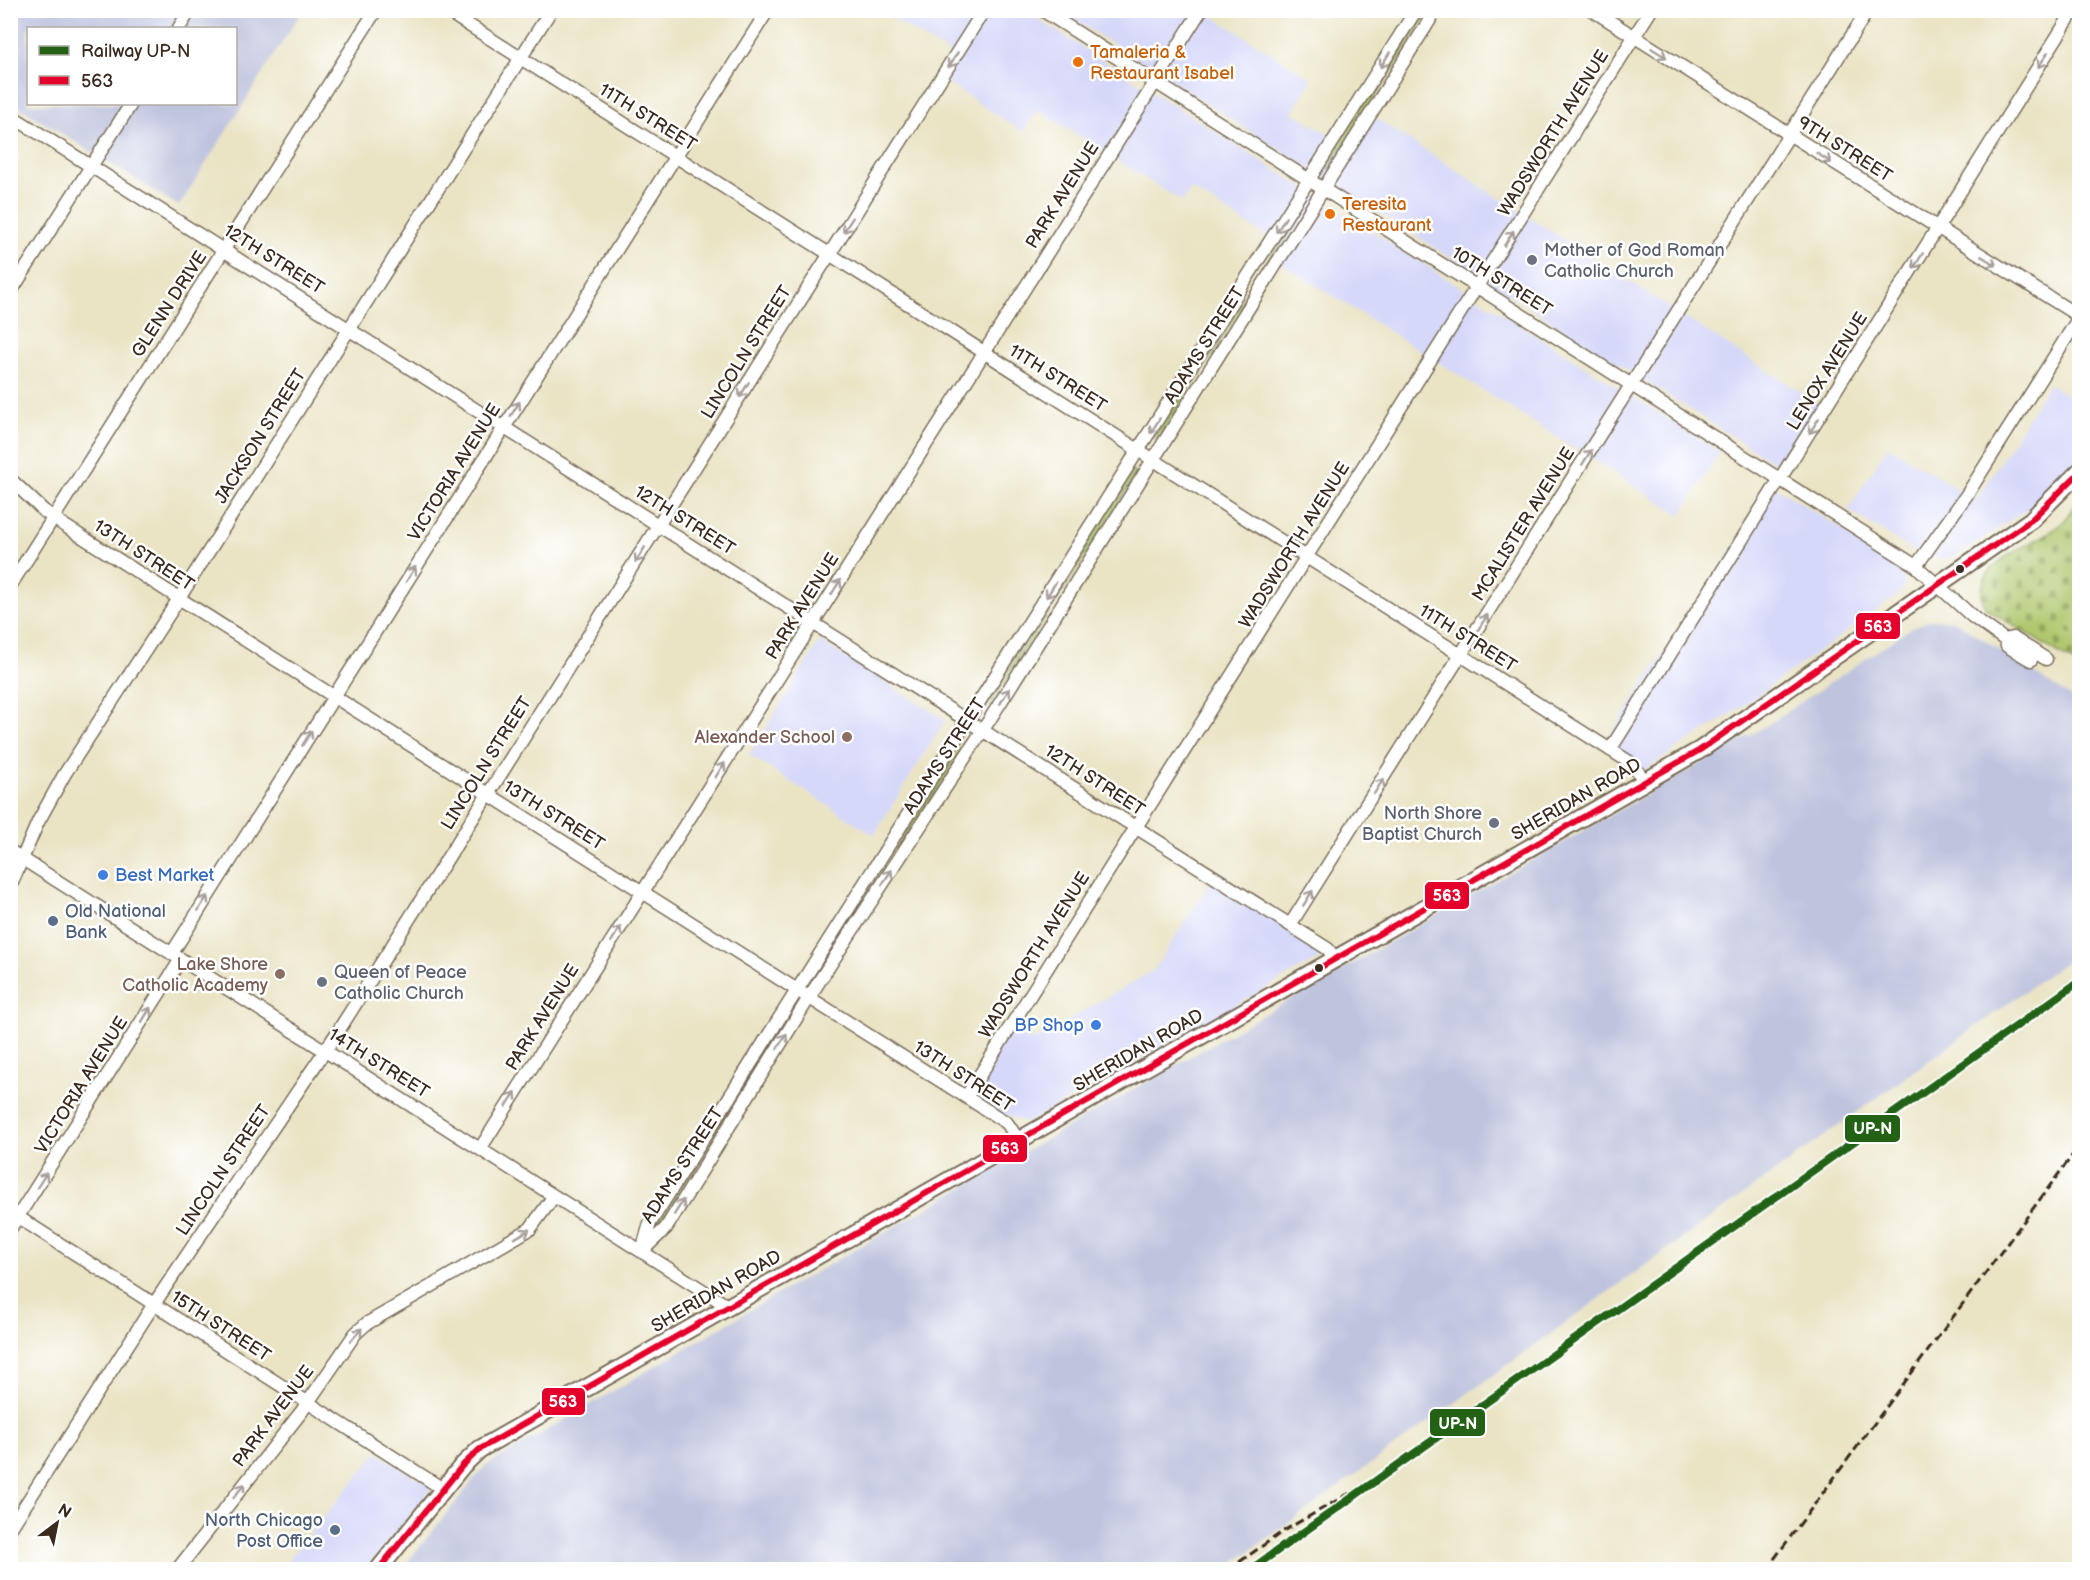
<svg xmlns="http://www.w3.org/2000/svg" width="2090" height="1580" font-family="'Balsamiq Sans',sans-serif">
<defs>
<pattern id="grass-tufts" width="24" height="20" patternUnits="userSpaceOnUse" patternTransform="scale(1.5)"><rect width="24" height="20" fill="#afc86e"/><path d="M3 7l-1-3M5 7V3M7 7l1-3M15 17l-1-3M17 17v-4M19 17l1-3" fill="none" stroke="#90a35a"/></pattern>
<pattern id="cemetery-stones" width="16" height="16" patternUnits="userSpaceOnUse" patternTransform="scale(1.5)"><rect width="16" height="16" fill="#afc86e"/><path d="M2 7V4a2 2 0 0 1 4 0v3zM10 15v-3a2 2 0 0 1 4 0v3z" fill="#90a35a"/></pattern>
</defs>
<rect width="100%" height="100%" fill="#fff"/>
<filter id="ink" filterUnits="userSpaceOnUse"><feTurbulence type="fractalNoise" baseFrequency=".0167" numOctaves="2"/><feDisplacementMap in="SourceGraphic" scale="12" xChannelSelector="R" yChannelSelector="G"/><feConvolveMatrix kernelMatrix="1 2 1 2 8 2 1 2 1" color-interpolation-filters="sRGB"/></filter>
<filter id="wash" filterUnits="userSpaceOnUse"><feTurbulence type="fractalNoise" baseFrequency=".008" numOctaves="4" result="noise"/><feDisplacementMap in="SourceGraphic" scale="24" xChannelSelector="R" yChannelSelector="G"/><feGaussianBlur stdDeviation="1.35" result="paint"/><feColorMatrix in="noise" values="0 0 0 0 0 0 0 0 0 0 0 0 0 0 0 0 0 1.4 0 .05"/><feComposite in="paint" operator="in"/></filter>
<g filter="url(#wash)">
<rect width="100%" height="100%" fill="#eae4c5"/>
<path fill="#d6d8f9" d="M 880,11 L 1025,11 L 1720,452 L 1681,515 L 1271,257 L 1279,244 L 1191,189 L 1183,202 L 1038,110 L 1023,132 L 940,78 L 953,56 Z
M 1061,11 L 1204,11 L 1312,79 L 1292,112 L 1344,143 L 1364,111 L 1824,407 L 1784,469 Z
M 2049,384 L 2079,402 L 2079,456 L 2046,497 L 1957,555 L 1948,558 L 1934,558 L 1914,551 L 1848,510 L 1888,446 L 1976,501 Z
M 1774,486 L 1897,564 L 1905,577 L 1905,584 L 1899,594 L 1737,710 L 1644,770 L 1604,745 Z
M 820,641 L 945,720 L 874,835 L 749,755 Z
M 1214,877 L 1332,951 L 1027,1123 L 1003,1114 L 968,1092 L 1010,1031 L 1034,1040 L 1154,970 Z
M 377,1453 L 432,1487 L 365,1569 L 280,1570 Z"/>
<path fill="#bec3de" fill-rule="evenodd" d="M 10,11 L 302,11 L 179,206 L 11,102 ZM 28,28 L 236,28 L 236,104 L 28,104 Z
M 1933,619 L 1955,621 L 2079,702 L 2079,952 L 1225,1569 L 402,1569 L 484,1467 L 781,1292 L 1766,726 L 1911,628 Z"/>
<path fill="url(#grass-tufts)" stroke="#757946" stroke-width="1.5" d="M 1422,11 L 1430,11 L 1328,170 L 1325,165 Z
M 1306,201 L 1308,204 L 1159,438 L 1156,439 L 1154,436 Z
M 1133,471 L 1137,474 L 988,708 L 985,709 L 984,706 Z
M 964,741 L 965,746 L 817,979 L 813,978 Z
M 790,1011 L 794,1014 L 657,1229 L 655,1226 Z"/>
<path fill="url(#cemetery-stones)" stroke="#757946" stroke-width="1.5" d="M 2079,498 L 2080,666 L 2079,666 L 1985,608 C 1966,557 2039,548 2064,521 C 2070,515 2074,506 2079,498 Z"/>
</g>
<g filter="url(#ink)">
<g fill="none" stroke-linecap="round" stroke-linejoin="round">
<defs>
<path id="minor" d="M 445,10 L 1631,763 L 1646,782
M 1042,10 L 1916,566 L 1973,617 L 2005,640 L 2007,646 L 2031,660
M 1592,10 L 2080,317
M 179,28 L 190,10
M 10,115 L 1328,949 L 1335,959
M 10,293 L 131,104
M 10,479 L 44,511 L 65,526 L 1007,1123 L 1019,1141
M 1916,566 L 1968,493 L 2080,316
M 10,586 L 376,10
M 2005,640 L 2013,638 L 2046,659
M 1610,750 L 2074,10
M 10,851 L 729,1307
M 10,887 L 38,822 L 64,775 L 171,611 L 551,10
M 1290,925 L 1868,10
M 172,953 L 768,10
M 966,1097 L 1651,10
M 480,1149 L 1201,10
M 10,1212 L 443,1489
M 10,1229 L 181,959
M 642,1251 L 666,1228 L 820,980 L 990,719 L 1436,10
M 642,1251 L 650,1223 L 1416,10
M 10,1529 L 154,1304 L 337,1033 L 984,10
M 177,1570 L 302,1411 L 355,1334 L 366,1324 L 530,1229 L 554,1196"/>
<path id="highway" d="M 378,1570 L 462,1466 L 480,1449 L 1700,750 L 2031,520 L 2080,471"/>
</defs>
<use href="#minor" stroke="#786b58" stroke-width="15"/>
<use href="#highway" stroke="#786b58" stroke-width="20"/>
<use href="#minor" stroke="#fff" stroke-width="12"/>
<use href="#highway" stroke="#fff" stroke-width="16"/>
<path stroke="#3b2a1e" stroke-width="3" stroke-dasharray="9 4.5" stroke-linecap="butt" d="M 1228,1570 L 1285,1530 L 1385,1473
M 1766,1570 L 2080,1145"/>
<defs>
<path id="bus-1" d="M 378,1570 L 462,1466 L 480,1449 L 1700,750 L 2031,520 L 2080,472"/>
</defs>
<use href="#bus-1" stroke="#fff" stroke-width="10"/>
<use href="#bus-1" stroke="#e4002b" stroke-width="6"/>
<defs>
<path id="rail-1" d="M 1250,1570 L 2080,981"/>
</defs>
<use href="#rail-1" stroke="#fff" stroke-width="12"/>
<use href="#rail-1" stroke="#236214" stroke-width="8"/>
</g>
<defs><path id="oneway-shaft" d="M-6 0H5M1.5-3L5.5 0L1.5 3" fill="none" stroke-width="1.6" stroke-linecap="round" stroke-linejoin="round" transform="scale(1.5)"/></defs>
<g stroke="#a79f9a">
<use href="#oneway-shaft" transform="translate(1659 53) rotate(32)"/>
<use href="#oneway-shaft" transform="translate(953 60) rotate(122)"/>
<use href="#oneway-shaft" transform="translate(1385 60) rotate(122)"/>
<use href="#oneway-shaft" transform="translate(2043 60) rotate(122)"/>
<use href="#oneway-shaft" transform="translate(1824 158) rotate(33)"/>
<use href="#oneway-shaft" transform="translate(848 225) rotate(123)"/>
<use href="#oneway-shaft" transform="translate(1281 225) rotate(122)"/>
<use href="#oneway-shaft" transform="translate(1509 238) rotate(-58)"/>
<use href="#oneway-shaft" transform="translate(1918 261) rotate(122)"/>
<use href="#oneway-shaft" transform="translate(1989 261) rotate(32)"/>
<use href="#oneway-shaft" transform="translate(744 390) rotate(122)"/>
<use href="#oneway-shaft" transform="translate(515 409) rotate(-58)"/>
<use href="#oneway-shaft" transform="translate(1155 426) rotate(122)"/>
<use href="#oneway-shaft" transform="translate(1814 426) rotate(122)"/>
<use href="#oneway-shaft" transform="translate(1587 457) rotate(-58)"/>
<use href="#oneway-shaft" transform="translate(640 555) rotate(122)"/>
<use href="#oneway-shaft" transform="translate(411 574) rotate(-58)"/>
<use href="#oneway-shaft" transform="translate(836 587) rotate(-58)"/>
<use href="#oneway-shaft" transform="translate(1051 590) rotate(122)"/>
<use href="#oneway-shaft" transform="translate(1483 622) rotate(-58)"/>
<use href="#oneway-shaft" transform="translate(1005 696) rotate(-58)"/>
<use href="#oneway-shaft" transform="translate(307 738) rotate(-58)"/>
<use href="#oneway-shaft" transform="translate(720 770) rotate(-58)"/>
<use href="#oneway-shaft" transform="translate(1379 786) rotate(-57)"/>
<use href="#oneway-shaft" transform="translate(887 877) rotate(-57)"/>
<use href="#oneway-shaft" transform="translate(1308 898) rotate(-58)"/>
<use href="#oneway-shaft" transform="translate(203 903) rotate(-58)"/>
<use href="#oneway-shaft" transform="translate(616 934) rotate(-58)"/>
<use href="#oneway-shaft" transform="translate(146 1015) rotate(-59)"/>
<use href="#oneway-shaft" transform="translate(782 1041) rotate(-58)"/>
<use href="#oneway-shaft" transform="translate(511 1099) rotate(-57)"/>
<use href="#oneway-shaft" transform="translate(42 1180) rotate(-57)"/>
<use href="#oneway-shaft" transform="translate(679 1207) rotate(-58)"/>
<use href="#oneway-shaft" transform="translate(522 1234) rotate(-31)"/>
<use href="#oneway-shaft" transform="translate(356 1335) rotate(-49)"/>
<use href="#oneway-shaft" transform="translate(239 1491) rotate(-52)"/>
</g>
</g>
<g fill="#e8710a" stroke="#fff" stroke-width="2">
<circle cx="1078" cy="62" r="6"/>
<circle cx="1330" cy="214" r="6"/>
</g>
<g fill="#6b7280" stroke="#fff" stroke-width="2">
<circle cx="1532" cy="260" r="6"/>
<circle cx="1494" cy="823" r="6"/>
<circle cx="322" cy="982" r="6"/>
</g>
<g fill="#3b2a1e" stroke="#fff" stroke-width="2">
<circle cx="1960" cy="569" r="5"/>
<circle cx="1319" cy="968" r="5"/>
</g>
<g fill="#8d6e63" stroke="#fff" stroke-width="2">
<circle cx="847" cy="737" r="6"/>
<circle cx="280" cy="974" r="6"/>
</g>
<g fill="#3f7fe0" stroke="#fff" stroke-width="2">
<circle cx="103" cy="875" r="6"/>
<circle cx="1096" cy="1025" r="6"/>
</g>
<g fill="#5c6f8a" stroke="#fff" stroke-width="2">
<circle cx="53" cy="921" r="6"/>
<circle cx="335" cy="1530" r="6"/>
</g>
<g text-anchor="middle" stroke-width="5" stroke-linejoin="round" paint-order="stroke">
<g font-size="18" fill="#c56008" stroke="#fff" text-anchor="start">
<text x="1090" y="58">Tamaleria &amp;<tspan x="1090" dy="21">Restaurant Isabel</tspan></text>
<text x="1342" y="210">Teresita<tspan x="1342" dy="21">Restaurant</tspan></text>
</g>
<g font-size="18" fill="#3b2a1e" stroke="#fff">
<text transform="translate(648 117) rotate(32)" y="6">11TH STREET</text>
<text transform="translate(1553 133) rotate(-58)" y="6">WADSWORTH AVENUE</text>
<text transform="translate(1845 149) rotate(32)" y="6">9TH STREET</text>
<text transform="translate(1062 195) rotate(-58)" y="6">PARK AVENUE</text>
<text transform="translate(274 259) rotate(32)" y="6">12TH STREET</text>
<text transform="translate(1502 281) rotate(32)" y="6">10TH STREET</text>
<text transform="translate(169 304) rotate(-57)" y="6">GLENN DRIVE</text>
<text transform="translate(1204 345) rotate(-58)" y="6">ADAMS STREET</text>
<text transform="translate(746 352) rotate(-58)" y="6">LINCOLN STREET</text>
<text transform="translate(1827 371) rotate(-58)" y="6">LENOX AVENUE</text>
<text transform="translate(1058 378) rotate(32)" y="6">11TH STREET</text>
<text transform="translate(260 436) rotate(-58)" y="6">JACKSON STREET</text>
<text transform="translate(454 472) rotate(-58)" y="6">VICTORIA AVENUE</text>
<text transform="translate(685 520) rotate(32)" y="6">12TH STREET</text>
<text transform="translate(1523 524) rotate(-58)" y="6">MCALISTER AVENUE</text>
<text transform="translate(1294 545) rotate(-58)" y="6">WADSWORTH AVENUE</text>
<text transform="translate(144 555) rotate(33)" y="6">13TH STREET</text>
<text transform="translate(802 606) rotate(-58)" y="6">PARK AVENUE</text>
<text transform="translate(1468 638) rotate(32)" y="6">11TH STREET</text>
<text transform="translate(944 756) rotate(-57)" y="6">ADAMS STREET</text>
<text transform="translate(486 763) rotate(-58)" y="6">LINCOLN STREET</text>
<text transform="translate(1095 780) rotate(33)" y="6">12TH STREET</text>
<text transform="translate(1576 799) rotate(-30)" y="6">SHERIDAN ROAD</text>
<text transform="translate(554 815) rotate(32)" y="6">13TH STREET</text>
<text transform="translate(1034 955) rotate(-58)" y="6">WADSWORTH AVENUE</text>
<text transform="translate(542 1017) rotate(-58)" y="6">PARK AVENUE</text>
<text transform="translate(1138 1050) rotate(-30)" y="6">SHERIDAN ROAD</text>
<text transform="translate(379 1063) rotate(32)" y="6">14TH STREET</text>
<text transform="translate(964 1076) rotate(33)" y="6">13TH STREET</text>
<text transform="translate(81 1085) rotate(-58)" y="6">VICTORIA AVENUE</text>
<text transform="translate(682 1165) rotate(-57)" y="6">ADAMS STREET</text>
<text transform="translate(223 1170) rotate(-56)" y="6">LINCOLN STREET</text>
<text transform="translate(716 1291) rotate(-30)" y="6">SHERIDAN ROAD</text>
<text transform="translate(221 1326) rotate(33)" y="6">15TH STREET</text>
<text transform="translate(273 1416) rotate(-53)" y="6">PARK AVENUE</text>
</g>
<g font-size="18" fill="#5b616d" stroke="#fff" text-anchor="start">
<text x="1544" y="256">Mother of God Roman<tspan x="1544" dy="21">Catholic Church</tspan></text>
<text x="1482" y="819" text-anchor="end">North Shore<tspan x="1482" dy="21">Baptist Church</tspan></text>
<text x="334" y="978">Queen of Peace<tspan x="334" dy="21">Catholic Church</tspan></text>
</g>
<g font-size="18" fill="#785e54" stroke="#fff" text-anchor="end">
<text x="835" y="743">Alexander School</text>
<text x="268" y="970">Lake Shore<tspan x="268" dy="21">Catholic Academy</tspan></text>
</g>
<g font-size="18" fill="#366cbe" stroke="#fff" text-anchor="start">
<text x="115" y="881">Best Market</text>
<text x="1084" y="1031" text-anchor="end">BP Shop</text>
</g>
<g font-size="18" fill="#4e5e75" stroke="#fff" text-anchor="start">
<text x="65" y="917">Old National<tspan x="65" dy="21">Bank</tspan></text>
<text x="323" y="1526" text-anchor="end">North Chicago<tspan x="323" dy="21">Post Office</tspan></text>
</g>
</g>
<g stroke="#fff" stroke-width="2">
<rect x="1855" y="612" width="46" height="28" rx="6" fill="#e4002b"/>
<rect x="1424" y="881" width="46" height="29" rx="6" fill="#e4002b"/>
<rect x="1844" y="1114" width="57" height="29" rx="6" fill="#236214"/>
<rect x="982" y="1134" width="46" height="29" rx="6" fill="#e4002b"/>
<rect x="541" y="1387" width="45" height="29" rx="6" fill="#e4002b"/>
<rect x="1429" y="1408" width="57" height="29" rx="6" fill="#236214"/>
</g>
<g font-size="16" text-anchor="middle" font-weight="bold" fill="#fff">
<text x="1878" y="632">563</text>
<text x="1447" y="901">563</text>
<text x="1873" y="1134">UP-N</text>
<text x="1005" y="1154">563</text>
<text x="563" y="1407">563</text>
<text x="1458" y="1429">UP-N</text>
</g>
<rect width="2090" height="1580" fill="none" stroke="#fff" stroke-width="36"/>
<rect x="27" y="27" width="210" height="78" fill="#ffffff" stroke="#b1aaa5" stroke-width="1.5"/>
<rect x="39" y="46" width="30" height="9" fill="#236214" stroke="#b1aaa5" stroke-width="1.5"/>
<text x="81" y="57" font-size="18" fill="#3b2a1e">Railway UP-N</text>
<rect x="39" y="76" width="30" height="9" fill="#e4002b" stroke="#b1aaa5" stroke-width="1.5"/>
<text x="81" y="87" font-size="18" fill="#3b2a1e">563</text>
<g transform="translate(57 1523) rotate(32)" stroke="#ffffff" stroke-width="4.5" paint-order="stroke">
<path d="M0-4.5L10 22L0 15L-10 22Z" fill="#3b2a1e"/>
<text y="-9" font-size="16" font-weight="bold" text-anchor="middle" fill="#3b2a1e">N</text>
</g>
</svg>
